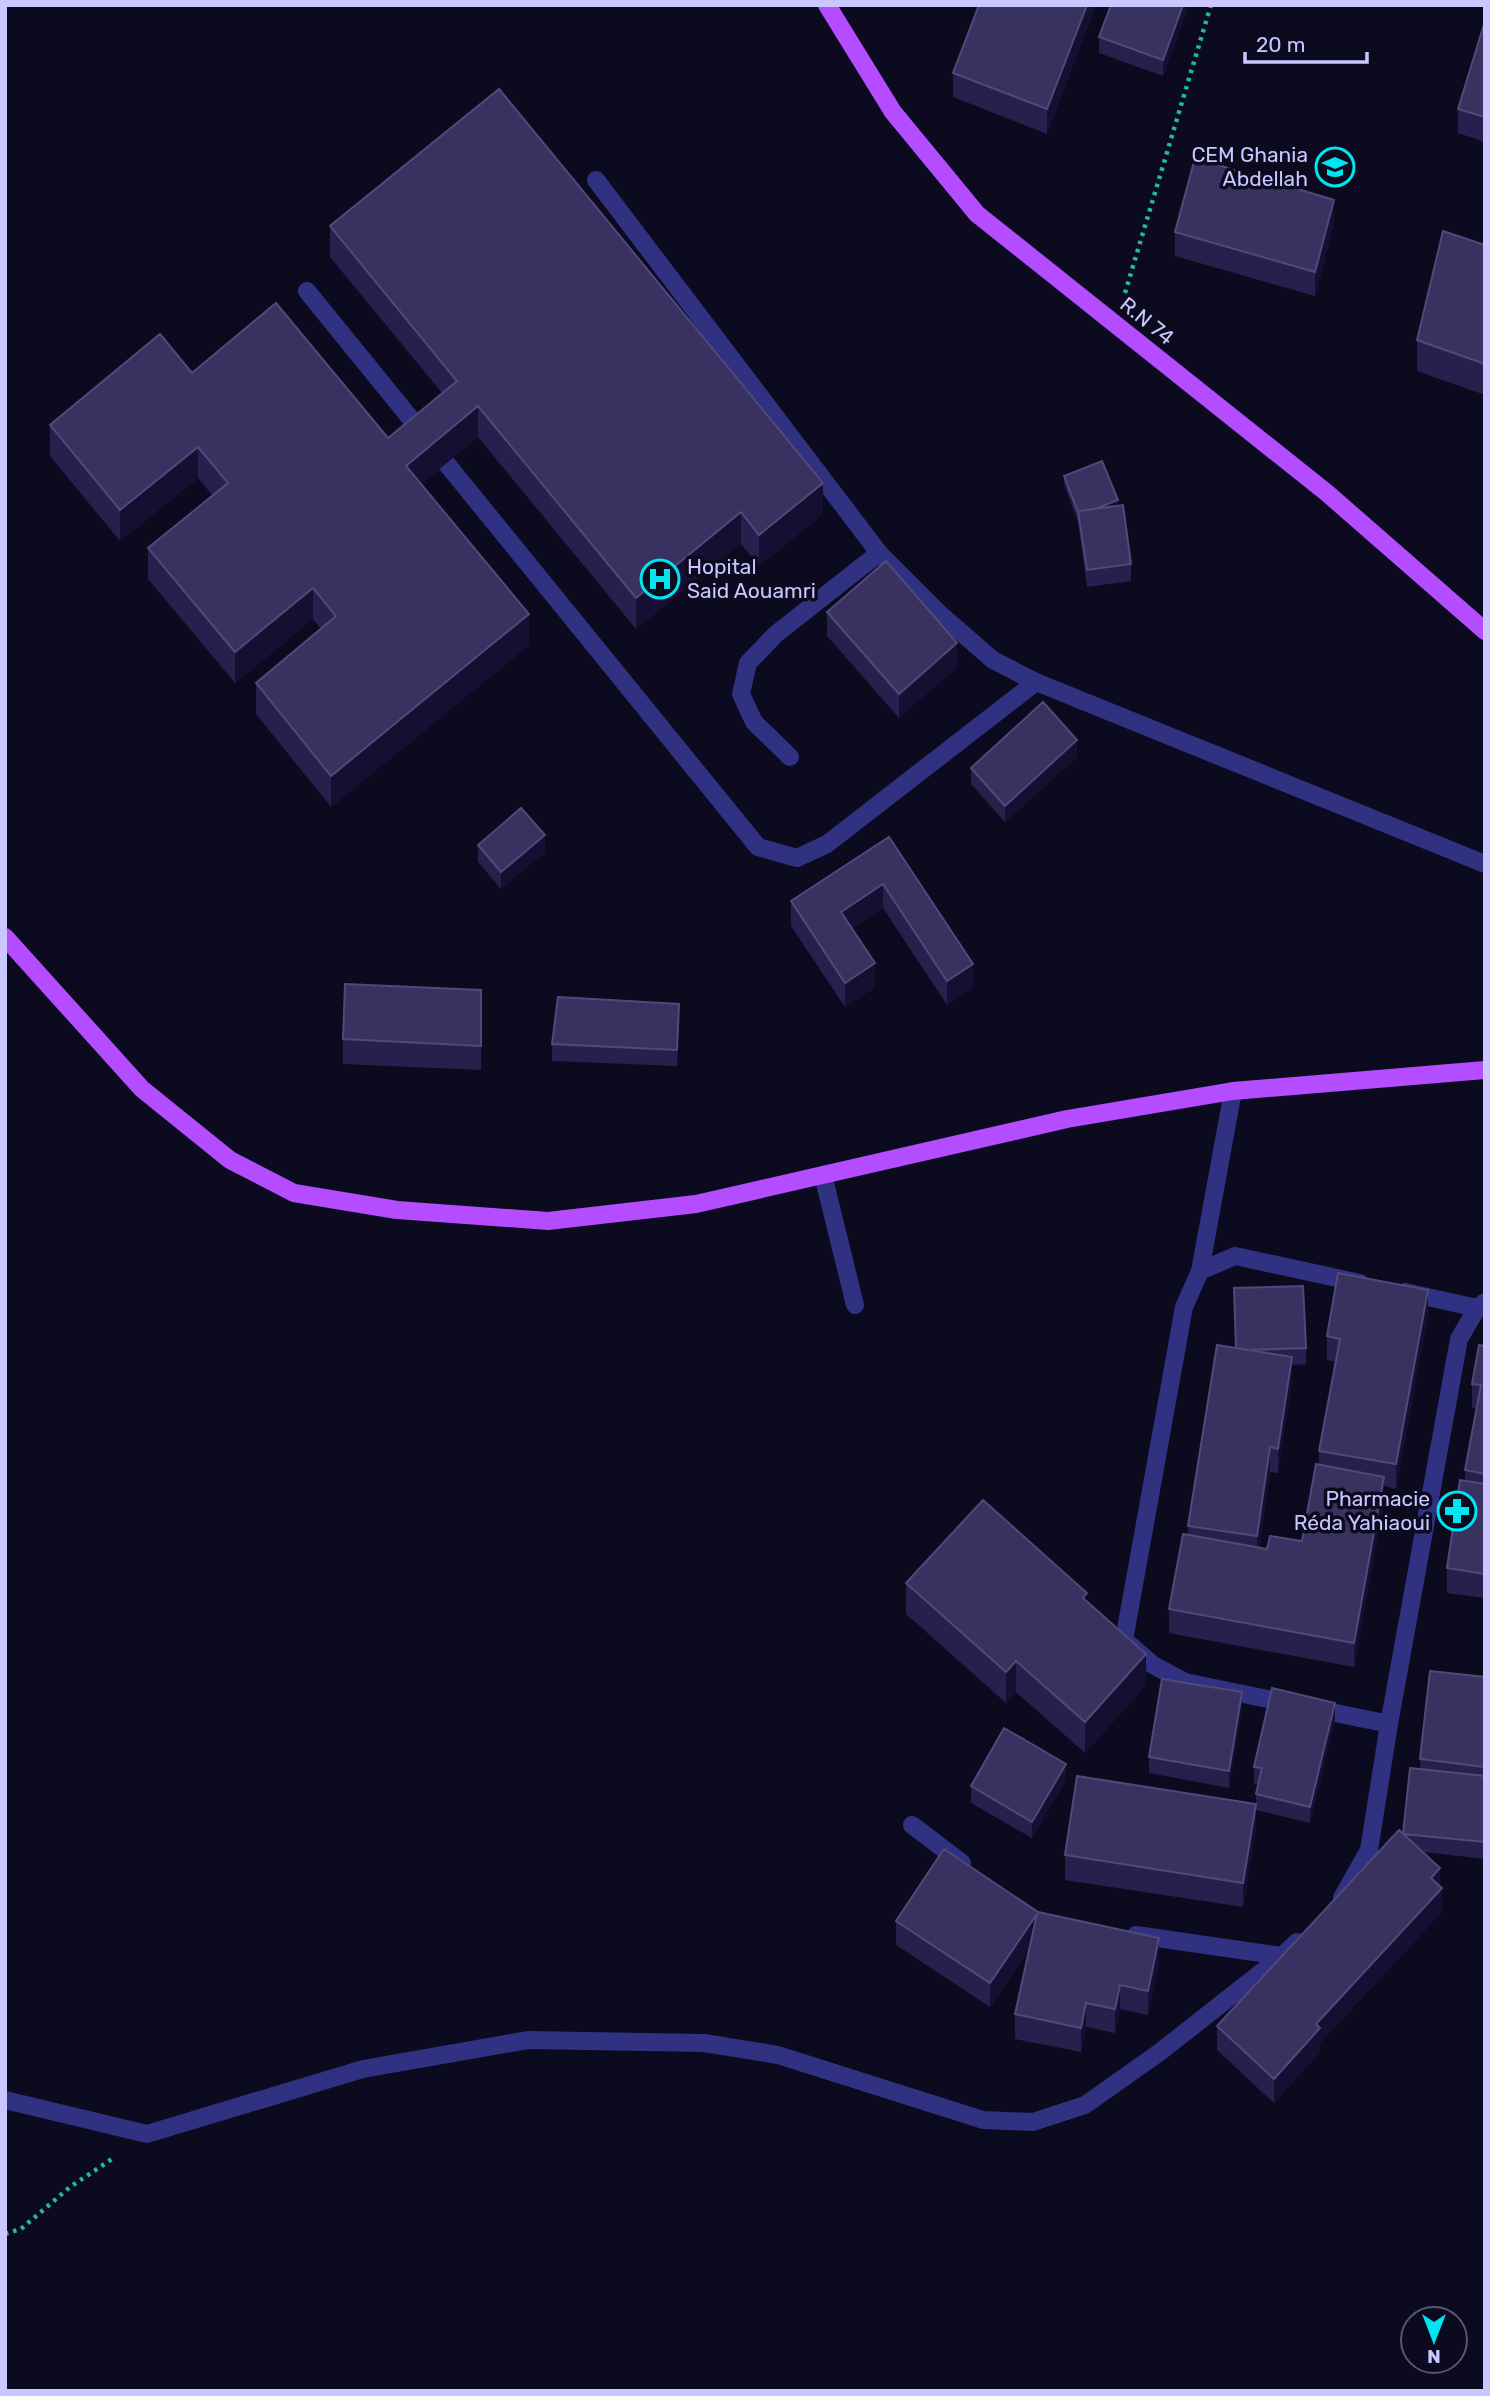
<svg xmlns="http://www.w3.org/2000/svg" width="1490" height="2396" font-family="Rubik,sans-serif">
<rect width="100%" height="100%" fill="#0c0a1e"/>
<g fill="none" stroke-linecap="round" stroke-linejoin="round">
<path stroke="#21b8a7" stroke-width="4.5" stroke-dasharray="3.5 5" stroke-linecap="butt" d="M 1125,293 L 1211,5
M 5,2234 L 21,2229 L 70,2187 L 115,2157"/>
<path stroke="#303181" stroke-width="18" d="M 596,180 L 879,553 L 940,614 L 993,660 L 1036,682 L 1485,864
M 307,291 L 424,435
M 446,463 L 758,847 L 797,858 L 827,844 L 1036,682
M 790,757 L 754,722 L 741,694 L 748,663 L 776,634 L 879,553
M 823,1175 L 855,1305"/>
<path stroke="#303181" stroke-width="18" d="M 1200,1271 L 1233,1091
M 1405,1292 L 1477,1308
M 1124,1640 L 1184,1307 L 1200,1271 L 1235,1256 L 1360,1283
M 1129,1644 L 1153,1665 L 1185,1682 L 1389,1724
M 912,1825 L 962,1863
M 1136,1935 L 1282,1956"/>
<path stroke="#303181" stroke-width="18" d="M 1342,1898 L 1369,1850 L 1389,1724 L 1459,1339 L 1477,1308 L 1485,1302
M 5,2100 L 147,2134 L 363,2069 L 528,2040 L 704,2043 L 778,2055 L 983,2120 L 1033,2122 L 1085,2105 L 1160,2052 L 1282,1956 L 1297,1942"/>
<path stroke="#b34dff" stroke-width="18" d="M 827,5 L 893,112 L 977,214 L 1327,493 L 1485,631
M 5,937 L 142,1089 L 230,1160 L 294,1193 L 397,1210 L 548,1221 L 696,1204 L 1067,1119 L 1233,1091 L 1485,1070"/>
</g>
<path fill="#27204d" d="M 1096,5 L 1047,134 L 953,97 L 953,73 Z
M 1189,5 L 1163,76 L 1099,53 L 1099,37 Z
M 1485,21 L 1485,142 L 1458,133 L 1458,109 Z
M 1334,224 L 1315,296 L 1175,256 L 1175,232 Z
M 330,226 L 823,514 L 759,566 L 741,544 L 636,629 L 478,437 L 421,484 L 529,645 L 331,807 L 256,714 L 256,683 L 321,629 L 313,619 L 235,683 L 148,579 L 148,548 L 213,496 L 198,478 L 120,541 L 50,456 L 50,425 L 192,373 L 388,438 L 442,393 L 330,257 Z
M 1485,245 L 1485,395 L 1417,371 L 1417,340 Z
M 1064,476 L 1118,506 L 1131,564 L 1131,581 L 1087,587 L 1078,522 L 1064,484 Z
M 827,612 L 957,667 L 899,718 L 827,636 Z
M 1077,757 L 1005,822 L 971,784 L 971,768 Z
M 889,837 L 973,988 L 947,1005 L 883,908 L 852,928 L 875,987 L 845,1007 L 791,926 L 791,901 Z
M 478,845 L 545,852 L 501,889 L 478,862 Z
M 481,990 L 481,1070 L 343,1064 L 343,1039 Z
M 679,1020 L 677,1066 L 552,1061 L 552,1044 Z
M 1234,1288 L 1306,1348 L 1306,1364 L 1292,1365 L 1292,1381 L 1278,1473 L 1270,1472 L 1259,1548 L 1267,1549 L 1302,1541 L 1319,1465 L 1319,1451 L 1336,1362 L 1327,1360 L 1327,1336 L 1428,1314 L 1396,1489 L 1384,1486 L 1384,1501 L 1354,1667 L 1169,1633 L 1169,1609 L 1188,1535 L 1188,1526 L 1236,1348 Z
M 1485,1346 L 1485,1598 L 1447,1593 L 1447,1568 L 1465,1481 L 1465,1470 L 1476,1408 L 1472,1408 L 1472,1384 Z
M 906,1583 L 1087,1602 L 1146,1685 L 1085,1753 L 1016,1692 L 1006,1703 L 906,1614 Z
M 1485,1677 L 1485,1859 L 1423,1852 L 1440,1887 L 1442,1912 L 1320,2043 L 1320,2052 L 1274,2103 L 1217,2050 L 1217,2026 L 1403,1834 L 1420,1769 L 1420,1759 Z
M 1242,1709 L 1229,1788 L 1149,1773 L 1149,1757 Z
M 1335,1719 L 1310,1823 L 1256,1810 L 1256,1828 L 1243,1907 L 1065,1880 L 1065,1855 L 1256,1804 L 1256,1794 L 1258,1784 L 1254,1784 L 1254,1767 Z
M 1066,1780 L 1032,1838 L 971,1803 L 971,1786 Z
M 1038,1912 L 1159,1962 L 1148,2015 L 1120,2009 L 1115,2033 L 1086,2027 L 1081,2052 L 1015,2039 L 1015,2014 L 1029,1950 L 990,2007 L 896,1945 L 896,1921 Z"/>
<path fill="#151032" d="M 1087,5 L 1096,5 L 1047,134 L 1047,109 Z
M 1183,5 L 1189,5 L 1163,76 L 1163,60 Z
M 1334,200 L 1334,224 L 1315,296 L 1315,272 Z
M 478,406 L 478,437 L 406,497 L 406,466 Z
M 198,447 L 198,478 L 120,541 L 120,510 Z
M 823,483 L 823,514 L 759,566 L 759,535 Z
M 1118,500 L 1118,509 L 1079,515 Z
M 741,512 L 741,544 L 636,629 L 636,598 Z
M 313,588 L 313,619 L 235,683 L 235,652 Z
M 529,614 L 529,645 L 331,807 L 331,776 Z
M 957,643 L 957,667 L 899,718 L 899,694 Z
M 1077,740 L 1077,757 L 1005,822 L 1005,806 Z
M 545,835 L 545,852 L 501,889 L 501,872 Z
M 883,884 L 883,908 L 841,936 L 841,912 Z
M 875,963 L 875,987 L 845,1007 L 845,983 Z
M 973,964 L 973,988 L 947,1005 L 947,981 Z
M 1428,1290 L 1428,1314 L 1396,1489 L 1396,1464 Z
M 1292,1357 L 1292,1381 L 1278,1473 L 1278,1449 Z
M 1270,1447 L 1270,1472 L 1257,1560 L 1257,1536 Z
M 1384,1477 L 1384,1501 L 1354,1667 L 1354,1643 Z
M 1146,1654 L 1146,1685 L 1085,1753 L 1085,1722 Z
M 1016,1661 L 1016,1692 L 1006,1703 L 1006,1672 Z
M 1242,1692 L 1242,1709 L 1229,1788 L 1229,1771 Z
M 1335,1703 L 1335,1719 L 1310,1823 L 1310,1807 Z
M 1066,1764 L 1066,1780 L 1032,1838 L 1032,1822 Z
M 1256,1804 L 1256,1828 L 1243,1907 L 1243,1883 Z
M 1440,1868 L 1440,1890 L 1442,1888 L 1442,1912 L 1320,2043 L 1320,2052 L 1274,2103 L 1274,2079 L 1316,2024 Z
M 1037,1914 L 1037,1938 L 990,2007 L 990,1983 Z
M 1159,1938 L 1159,1962 L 1148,2015 L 1148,1991 Z
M 1120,1985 L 1120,2009 L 1115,2033 L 1115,2009 Z
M 1086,2003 L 1086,2027 L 1081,2052 L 1081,2028 Z"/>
<path fill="#393260" stroke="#504979" stroke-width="2" d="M 979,5 L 1087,5 L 1047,109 L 953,73 Z
M 1111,5 L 1183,5 L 1163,60 L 1099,37 Z
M 1485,21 L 1485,117 L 1458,109 Z
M 499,89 L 823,483 L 759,535 L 741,512 L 636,598 L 478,406 L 406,466 L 529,614 L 331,776 L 256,683 L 336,616 L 313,588 L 235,652 L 148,548 L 228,483 L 198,447 L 120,510 L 50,425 L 160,334 L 192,373 L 276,303 L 388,438 L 457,381 L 330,226 Z
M 1195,158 L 1334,200 L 1315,272 L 1175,232 Z
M 1443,231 L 1485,245 L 1485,364 L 1417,340 Z
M 1102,461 L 1118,500 L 1095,509 L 1078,511 L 1079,515 L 1064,476 Z
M 1123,505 L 1131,564 L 1087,570 L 1078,511 Z
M 886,561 L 957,643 L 899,694 L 827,612 Z
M 1043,702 L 1077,740 L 1005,806 L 971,768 Z
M 521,808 L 545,835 L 501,872 L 478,845 Z
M 889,837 L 973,964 L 947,981 L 883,884 L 841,912 L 875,963 L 845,983 L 791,901 Z
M 345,984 L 481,990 L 481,1046 L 343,1039 Z
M 558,997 L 679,1004 L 677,1050 L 552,1044 Z
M 1338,1273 L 1428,1290 L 1396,1464 L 1319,1451 L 1340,1339 L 1327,1336 Z
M 1303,1286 L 1306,1348 L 1246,1350 L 1236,1348 L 1234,1288 Z
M 1217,1345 L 1292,1357 L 1278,1449 L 1270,1447 L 1257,1536 L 1188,1526 Z
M 1479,1345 L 1485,1346 L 1485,1474 L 1465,1470 L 1481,1385 L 1472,1384 Z
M 1316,1464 L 1384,1477 L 1354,1643 L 1169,1609 L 1183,1534 L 1267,1549 L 1270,1536 L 1302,1541 Z
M 1460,1480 L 1485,1484 L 1485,1574 L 1447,1568 Z
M 983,1500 L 1087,1593 L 1083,1598 L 1146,1654 L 1085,1722 L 1016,1661 L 1006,1672 L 906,1583 Z
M 1430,1671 L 1485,1677 L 1485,1767 L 1420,1759 Z
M 1162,1679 L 1242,1692 L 1229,1771 L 1149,1757 Z
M 1272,1688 L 1335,1703 L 1310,1807 L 1256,1794 L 1262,1768 L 1254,1767 Z
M 1004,1728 L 1066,1764 L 1032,1822 L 971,1786 Z
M 1410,1768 L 1485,1776 L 1485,1842 L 1403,1834 Z
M 1077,1776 L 1256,1804 L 1243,1883 L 1065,1855 Z
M 1399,1830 L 1440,1868 L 1431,1878 L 1442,1888 L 1316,2024 L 1320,2028 L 1274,2079 L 1217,2026 Z
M 944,1849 L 1038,1912 L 1159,1938 L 1148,1991 L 1120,1985 L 1115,2009 L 1086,2003 L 1081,2028 L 1015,2014 L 1037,1914 L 990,1983 L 896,1921 Z"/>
<defs>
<symbol id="school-ring" viewBox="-11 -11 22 22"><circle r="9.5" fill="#0c0a1e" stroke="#00e6f1" stroke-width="1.5"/><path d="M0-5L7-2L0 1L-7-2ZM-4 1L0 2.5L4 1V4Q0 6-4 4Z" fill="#00e6f1"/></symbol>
<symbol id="hospital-ring" viewBox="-11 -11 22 22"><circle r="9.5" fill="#0c0a1e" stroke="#00e6f1" stroke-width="1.5"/><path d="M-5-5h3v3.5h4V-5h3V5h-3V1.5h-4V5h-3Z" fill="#00e6f1"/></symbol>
<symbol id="pharmacy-ring" viewBox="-11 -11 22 22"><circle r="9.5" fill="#0c0a1e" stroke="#00e6f1" stroke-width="1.5"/><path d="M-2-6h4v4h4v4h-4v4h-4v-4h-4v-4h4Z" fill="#00e6f1"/></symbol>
</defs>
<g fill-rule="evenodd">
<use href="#school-ring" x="1313" y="145" width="44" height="44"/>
<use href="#hospital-ring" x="638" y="557" width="44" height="44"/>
<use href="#pharmacy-ring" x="1435" y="1489" width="44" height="44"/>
</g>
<g text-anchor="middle" stroke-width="7" stroke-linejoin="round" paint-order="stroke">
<g font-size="21" fill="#cac6ff" stroke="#0c0a1e" text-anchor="end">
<text x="1308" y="162">CEM Ghania<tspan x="1308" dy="24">Abdellah</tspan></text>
<text x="687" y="574" text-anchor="start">Hopital<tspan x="687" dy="24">Said Aouamri</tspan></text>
<text x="1430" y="1506">Pharmacie<tspan x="1430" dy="24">Réda Yahiaoui</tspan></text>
</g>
<g font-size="21" fill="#cac6ff" stroke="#0c0a1e">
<text transform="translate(1147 321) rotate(39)" y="7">R.N 74</text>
</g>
</g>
<rect width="1490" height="2396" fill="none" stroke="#cac6ff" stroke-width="14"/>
<g transform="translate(1434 2340) rotate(180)"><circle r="33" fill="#0c0a1e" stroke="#585578" stroke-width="2"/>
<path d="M0-5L12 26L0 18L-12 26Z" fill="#00e6f1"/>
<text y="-10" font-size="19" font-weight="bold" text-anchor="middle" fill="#cac6ff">N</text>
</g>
<path d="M1245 52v10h122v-10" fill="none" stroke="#cac6ff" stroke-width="3.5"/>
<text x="1256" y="52" font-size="21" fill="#cac6ff" stroke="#0c0a1e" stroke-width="5" paint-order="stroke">20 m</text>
</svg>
